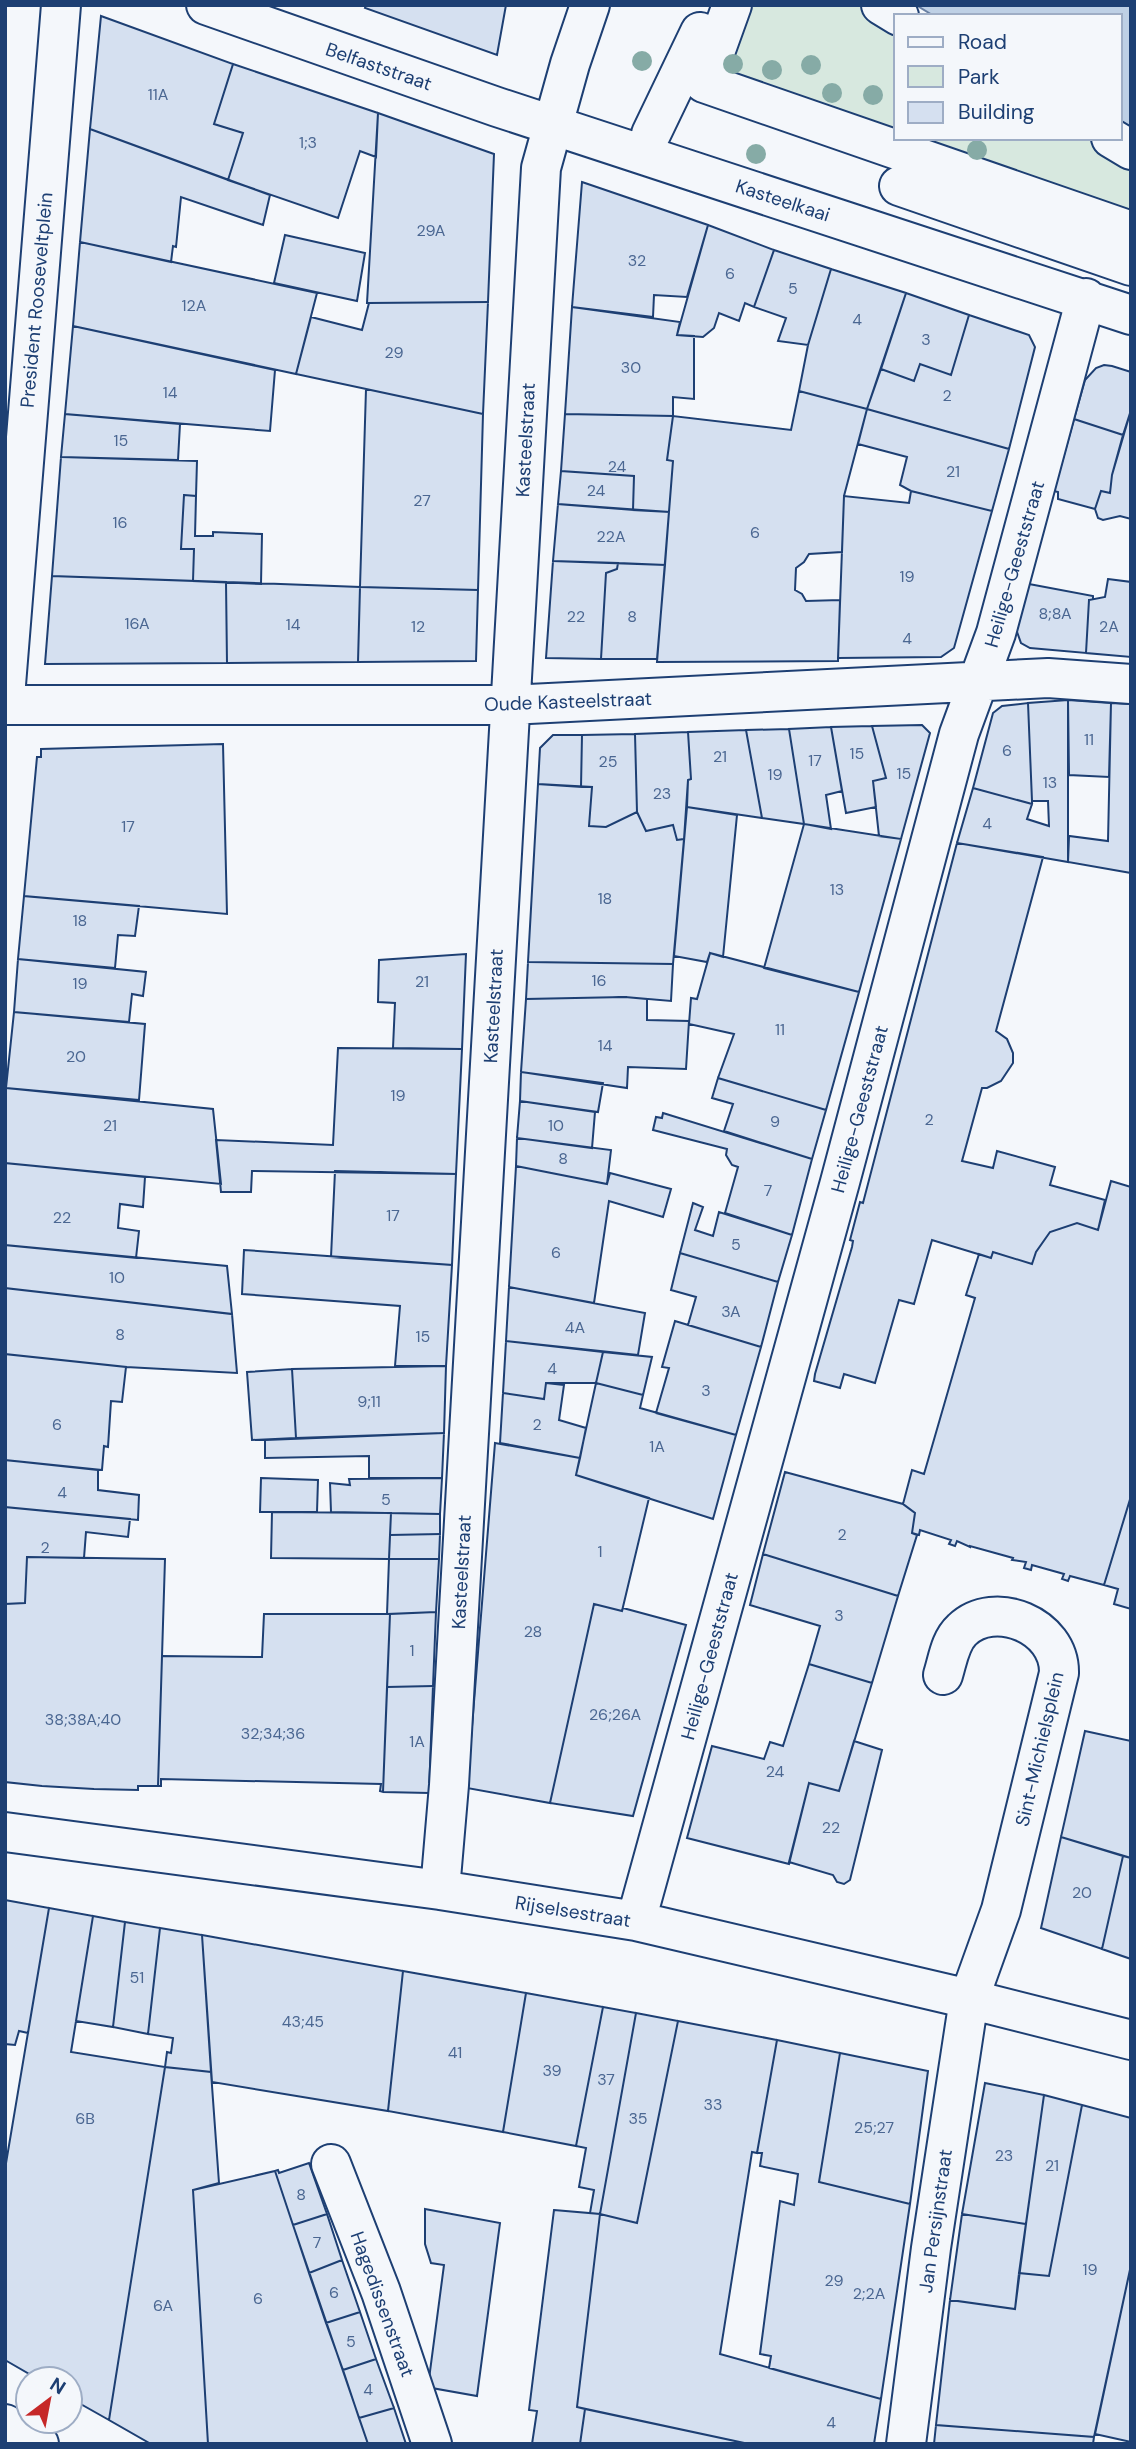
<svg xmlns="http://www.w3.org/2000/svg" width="1136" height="2449" font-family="'DM Sans',sans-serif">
<rect width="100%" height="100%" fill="#f4f7fb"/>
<path fill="#d7e8df" stroke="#687fa3" stroke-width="2" d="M 738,5 L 861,5 L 896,26 L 896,138 L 1092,138 L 1131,161 L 1131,228 L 710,82 Z"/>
<path fill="#bed0e5" stroke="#687fa3" stroke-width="2" d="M 916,5 L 1131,5 L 1131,129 L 1120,123 L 1120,16 L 934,16 Z"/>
<path fill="#d5e0f0" stroke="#1d3f73" stroke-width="2" d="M 366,5 L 506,5 L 497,55 L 365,8 Z
M 101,16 L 233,64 L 214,124 L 243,133 L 228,180 L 90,129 Z
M 233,64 L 378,113 L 376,157 L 360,151 L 338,218 L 228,180 L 243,133 L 214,124 Z
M 378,113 L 494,154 L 488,302 L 367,303 Z
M 90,129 L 270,195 L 263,225 L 181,197 L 176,247 L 173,246 L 171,262 L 80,242 Z
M 582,182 L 708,225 L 687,297 L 654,295 L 653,317 L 572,307 Z
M 708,225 L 774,250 L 754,307 L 745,303 L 739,321 L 719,313 L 714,328 L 703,337 L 677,335 Z
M 285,235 L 365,253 L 357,301 L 274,283 Z
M 80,242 L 317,293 L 296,374 L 73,326 Z
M 774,250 L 831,269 L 808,345 L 778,341 L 786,318 L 754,307 Z
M 831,269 L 906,293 L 867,409 L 799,391 L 808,345 Z
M 906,293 L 969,315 L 951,375 L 920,364 L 914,381 L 881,369 Z
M 488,302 L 483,414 L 296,374 L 311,317 L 362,330 L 369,303 Z
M 572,307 L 680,322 L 677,335 L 694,336 L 694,399 L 673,397 L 673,416 L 565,414 Z
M 969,315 L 1029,335 L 1035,347 L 1009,449 L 867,409 L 881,369 L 914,381 L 920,364 L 951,375 Z
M 73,326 L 275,370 L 270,431 L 65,414 Z
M 1104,365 L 1112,366 L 1131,372 L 1131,410 L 1123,435 L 1074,419 L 1085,380 L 1096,368 Z
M 366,389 L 483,414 L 478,590 L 360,587 Z
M 799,391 L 867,409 L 844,496 L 842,552 L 809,554 L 804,562 L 796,568 L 795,590 L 802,594 L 806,601 L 840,600 L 838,661 L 657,662 L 673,461 L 667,460 L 673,416 L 791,430 Z
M 867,409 L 1009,449 L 992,511 L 911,491 L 900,485 L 907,457 L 858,444 Z
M 1131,410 L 1131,519 L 1120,516 L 1103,520 L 1098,518 L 1095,509 L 1101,491 L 1110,493 L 1112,475 Z
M 65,414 L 180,424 L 178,460 L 61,457 Z
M 565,414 L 673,416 L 667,460 L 673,461 L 669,512 L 633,510 L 634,476 L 561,471 Z
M 1074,419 L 1123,435 L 1112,475 L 1110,493 L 1101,491 L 1095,509 L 1058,499 L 1058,492 L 1054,491 Z
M 61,457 L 197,461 L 196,496 L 184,495 L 181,549 L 194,549 L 193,581 L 52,576 Z
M 561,471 L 634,476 L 633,510 L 558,504 Z
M 911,491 L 992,511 L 954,648 L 941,657 L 838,658 L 844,496 L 909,503 Z
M 184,495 L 196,496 L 195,536 L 213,536 L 213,532 L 262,534 L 261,584 L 193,581 L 194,549 L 181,549 Z
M 558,504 L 669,512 L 665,565 L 553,561 Z
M 553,561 L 618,563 L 617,569 L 606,573 L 601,659 L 546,658 Z
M 618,563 L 665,565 L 657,659 L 601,659 L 606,573 L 617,569 Z
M 52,576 L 226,582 L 227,663 L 45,664 Z
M 1108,579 L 1131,582 L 1131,657 L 1086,653 L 1089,600 L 1105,597 Z
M 226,582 L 360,587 L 358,662 L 227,663 Z
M 1029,584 L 1093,596 L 1093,600 L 1089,600 L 1086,653 L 1030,648 L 1021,643 L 1016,629 Z
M 360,587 L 478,590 L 476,661 L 358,662 Z
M 1068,700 L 1111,703 L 1109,777 L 1069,775 Z
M 1068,700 L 1068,862 L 957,843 L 973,788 L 1032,804 L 1027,819 L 1049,826 L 1048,801 L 1032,801 L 1028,703 Z
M 1028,703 L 1032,801 L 1032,804 L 973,788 L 993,713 L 1002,706 Z
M 1111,703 L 1131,704 L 1131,873 L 1068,862 L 1069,836 L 1108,841 Z
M 922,725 L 930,733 L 901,839 L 879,836 L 873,781 L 886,778 L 872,726 Z
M 872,726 L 886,778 L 873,781 L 876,807 L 846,813 L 831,727 Z
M 831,727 L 842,791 L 826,795 L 831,829 L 804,824 L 789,729 Z
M 789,729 L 804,824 L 762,818 L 746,730 Z
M 746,730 L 762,818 L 687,807 L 688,780 L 691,779 L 688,732 Z
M 688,732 L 691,779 L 688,780 L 684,839 L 677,840 L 673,825 L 646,831 L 637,812 L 635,734 Z
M 635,734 L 637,812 L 606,827 L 589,826 L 592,787 L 581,787 L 582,735 Z
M 553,735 L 582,735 L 581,787 L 538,784 L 540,748 Z
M 223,744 L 227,914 L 24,896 L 37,757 L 41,757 L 41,749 Z
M 538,784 L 592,787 L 589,826 L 606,827 L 637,812 L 646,831 L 673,825 L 677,840 L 684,839 L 673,964 L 528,962 Z
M 687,807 L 737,815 L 723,957 L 710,953 L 707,962 L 674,956 Z
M 804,824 L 901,839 L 859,992 L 764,968 Z
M 957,843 L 1043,857 L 996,1031 L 1007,1039 L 1013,1053 L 1013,1063 L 1001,1081 L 987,1088 L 982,1088 L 962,1161 L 993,1168 L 997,1151 L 1055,1167 L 1050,1185 L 1105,1200 L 1098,1230 L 1077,1223 L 1050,1232 L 1036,1252 L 1032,1264 L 993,1252 L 991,1258 L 932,1240 L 914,1304 L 899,1300 L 875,1383 L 844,1374 L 840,1388 L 814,1381 L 815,1374 L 852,1247 L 853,1241 L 850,1240 L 860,1202 L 863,1203 Z
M 24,896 L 139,906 L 135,936 L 118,935 L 115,968 L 18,959 Z
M 710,953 L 859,992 L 826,1110 L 718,1078 L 734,1034 L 689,1024 L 691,998 L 697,999 Z
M 466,954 L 462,1049 L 393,1048 L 395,1003 L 378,1002 L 379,960 Z
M 18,959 L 146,972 L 143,996 L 132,994 L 129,1022 L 14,1012 Z
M 528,962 L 673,964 L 671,1001 L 625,997 L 526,999 Z
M 625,997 L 647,999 L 647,1020 L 689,1021 L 686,1069 L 628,1067 L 627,1088 L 521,1072 L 526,999 Z
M 14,1012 L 145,1024 L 139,1100 L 6,1088 Z
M 338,1048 L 462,1049 L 456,1174 L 252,1171 L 251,1192 L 221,1192 L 216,1140 L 333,1145 Z
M 521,1072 L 603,1083 L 598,1112 L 520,1101 Z
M 718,1078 L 826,1110 L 812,1159 L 724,1131 L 733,1104 L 712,1098 Z
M 6,1088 L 213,1109 L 221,1184 L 5,1163 Z
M 520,1101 L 595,1112 L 592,1148 L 517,1138 Z
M 663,1113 L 812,1159 L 792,1235 L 725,1213 L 738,1167 L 732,1165 L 726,1155 L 727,1149 L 653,1130 L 656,1117 L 662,1118 Z
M 517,1138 L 611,1150 L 607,1184 L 516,1166 Z
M 5,1163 L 145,1177 L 143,1207 L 120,1204 L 118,1228 L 139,1231 L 136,1258 L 5,1245 Z
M 516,1166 L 607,1184 L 610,1173 L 671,1189 L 663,1217 L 609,1201 L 594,1303 L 509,1287 Z
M 335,1171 L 456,1174 L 452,1265 L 331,1257 Z
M 1111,1181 L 1131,1187 L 1131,1496 L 1104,1585 L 1070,1576 L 1068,1581 L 1062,1579 L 1064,1574 L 1032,1565 L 1031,1570 L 1024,1568 L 1026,1562 L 1012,1560 L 1013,1558 L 970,1546 L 970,1547 L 957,1541 L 955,1546 L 949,1544 L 951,1540 L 920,1530 L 919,1535 L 912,1533 L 915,1513 L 903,1504 L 912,1470 L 924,1474 L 975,1298 L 966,1295 L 979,1254 L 991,1258 L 993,1252 L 1032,1264 L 1036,1252 L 1050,1232 L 1077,1223 L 1098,1230 Z
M 693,1203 L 703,1207 L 695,1230 L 713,1236 L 719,1212 L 792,1235 L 778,1282 L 680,1253 Z
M 5,1245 L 227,1266 L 232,1314 L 5,1288 Z
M 244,1250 L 452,1265 L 446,1366 L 395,1366 L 400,1306 L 242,1294 Z
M 680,1253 L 778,1282 L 761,1347 L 688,1325 L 696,1297 L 671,1290 Z
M 509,1287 L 645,1313 L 638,1355 L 506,1341 Z
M 5,1288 L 232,1314 L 237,1373 L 126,1367 L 5,1354 Z
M 675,1321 L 761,1347 L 736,1435 L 656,1413 L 669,1368 L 662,1367 Z
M 506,1341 L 603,1352 L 596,1383 L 546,1383 L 544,1399 L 503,1393 Z
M 603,1352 L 652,1357 L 643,1395 L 596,1383 Z
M 5,1354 L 126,1367 L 122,1402 L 111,1401 L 108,1447 L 104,1446 L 102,1470 L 5,1460 Z
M 446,1366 L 444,1433 L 296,1438 L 292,1369 Z
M 292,1369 L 296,1438 L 252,1440 L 247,1372 Z
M 546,1383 L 564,1385 L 559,1420 L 586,1428 L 580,1458 L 500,1443 L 503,1393 L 544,1399 Z
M 596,1383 L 643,1395 L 640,1408 L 736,1435 L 713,1519 L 576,1475 Z
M 444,1433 L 442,1478 L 369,1478 L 369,1456 L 265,1458 L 265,1440 Z
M 495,1443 L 580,1458 L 576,1475 L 649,1498 L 622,1611 L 594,1604 L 550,1803 L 467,1788 Z
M 5,1460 L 98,1470 L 98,1490 L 139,1495 L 138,1520 L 5,1507 Z
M 785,1472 L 903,1504 L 915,1513 L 912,1533 L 917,1535 L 898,1596 L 763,1554 Z
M 261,1478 L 318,1480 L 317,1512 L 260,1512 Z
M 442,1478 L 440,1514 L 331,1512 L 330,1483 L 350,1485 L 349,1479 Z
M 1131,1496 L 1131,1609 L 1114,1604 L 1118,1589 L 1104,1585 Z
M 5,1507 L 130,1519 L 128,1537 L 86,1532 L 84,1558 L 27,1557 L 25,1603 L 5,1604 Z
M 272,1512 L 391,1513 L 389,1559 L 271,1558 Z
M 391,1513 L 440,1514 L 440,1534 L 390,1535 Z
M 440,1534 L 439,1559 L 389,1559 L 390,1535 Z
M 763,1554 L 898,1596 L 872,1683 L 809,1664 L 820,1626 L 750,1605 Z
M 27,1557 L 165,1559 L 158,1786 L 138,1786 L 138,1790 L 94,1789 L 42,1786 L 5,1782 L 5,1604 L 25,1603 Z
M 389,1559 L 439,1559 L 436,1612 L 387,1614 Z
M 594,1604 L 622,1611 L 623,1608 L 686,1625 L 633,1816 L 550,1803 Z
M 436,1612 L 433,1686 L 387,1687 L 390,1614 Z
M 264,1614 L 390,1614 L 383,1792 L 380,1791 L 381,1784 L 161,1779 L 161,1786 L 158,1786 L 162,1656 L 262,1657 Z
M 809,1664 L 872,1683 L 839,1791 L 809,1783 L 789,1864 L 687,1838 L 712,1746 L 764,1759 L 770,1742 L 783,1746 Z
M 433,1686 L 429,1793 L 383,1792 L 387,1687 Z
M 1085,1731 L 1131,1741 L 1131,1858 L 1061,1837 Z
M 854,1741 L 882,1750 L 850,1880 L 844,1884 L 837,1882 L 833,1875 L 789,1862 L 809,1783 L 839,1791 Z
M 1061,1837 L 1123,1856 L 1102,1949 L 1041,1928 Z
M 1123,1856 L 1131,1858 L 1131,1959 L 1102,1949 Z
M 5,1900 L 49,1908 L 28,2033 L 19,2031 L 15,2045 L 5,2044 Z
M 49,1908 L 93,1916 L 71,2052 L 165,2067 L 109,2420 L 70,2398 L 70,2379 L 38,2379 L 5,2360 L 5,2169 Z
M 93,1916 L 125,1922 L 113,2027 L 76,2021 Z
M 125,1922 L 160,1928 L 148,2034 L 113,2027 Z
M 160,1928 L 202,1935 L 211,2072 L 165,2067 L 167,2052 L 171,2053 L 173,2038 L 148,2034 Z
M 202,1935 L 403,1971 L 388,2111 L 212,2082 Z
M 403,1971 L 526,1993 L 503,2132 L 388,2111 Z
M 526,1993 L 603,2007 L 576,2146 L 503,2132 Z
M 603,2007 L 636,2013 L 600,2214 L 590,2213 L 594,2190 L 579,2187 L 586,2148 L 576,2146 Z
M 636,2013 L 678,2021 L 637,2223 L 600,2214 Z
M 678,2021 L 777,2040 L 757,2153 L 752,2152 L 720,2354 L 881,2399 L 874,2444 L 749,2444 L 577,2407 L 600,2214 L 637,2223 Z
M 777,2040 L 840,2053 L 819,2182 L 910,2204 L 881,2399 L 769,2368 L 771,2356 L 760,2354 L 780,2201 L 794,2205 L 798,2174 L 760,2166 L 762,2153 L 757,2153 Z
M 840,2053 L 928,2071 L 910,2204 L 819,2182 Z
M 165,2067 L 211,2072 L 219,2183 L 193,2190 L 208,2444 L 151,2444 L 109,2420 Z
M 985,2083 L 1044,2095 L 1026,2224 L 962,2214 Z
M 1044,2095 L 1082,2105 L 1049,2276 L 1019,2273 Z
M 1082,2105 L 1131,2118 L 1131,2265 L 1094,2437 L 936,2425 L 950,2300 L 1015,2309 L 1019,2273 L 1049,2276 Z
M 309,2163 L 327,2214 L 293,2225 L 275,2171 L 278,2170 L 279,2173 Z
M 275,2171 L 293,2225 L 368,2444 L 208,2444 L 193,2190 Z
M 425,2209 L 500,2223 L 477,2396 L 432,2388 L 429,2379 L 444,2265 L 431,2263 L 425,2244 Z
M 554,2210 L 600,2214 L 577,2407 L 585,2409 L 580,2444 L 532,2444 L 537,2411 L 529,2410 Z
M 327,2214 L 342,2260 L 309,2273 L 293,2225 Z
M 962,2214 L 1026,2224 L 1015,2309 L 950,2300 Z
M 342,2260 L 360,2312 L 326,2323 L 309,2273 Z
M 1131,2265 L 1131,2442 L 1095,2434 Z
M 360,2312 L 376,2359 L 343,2370 L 326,2323 Z
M 376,2359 L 394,2408 L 359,2418 L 343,2370 Z
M 394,2408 L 406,2444 L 368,2444 L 359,2418 Z
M 585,2409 L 749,2444 L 580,2444 Z
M 936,2425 L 1094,2437 L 1093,2444 L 934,2444 Z"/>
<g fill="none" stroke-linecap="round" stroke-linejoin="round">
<defs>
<path id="minor" d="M 206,5 L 497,107 L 1131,315
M 732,5 L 704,83 L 1131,231
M 881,5 L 899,16
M 651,134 L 700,32
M 1111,138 L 1131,150
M 899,186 L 1131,266
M 5,697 L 61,5
M 5,705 L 509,705 L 1048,678 L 1131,684
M 5,1832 L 440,1890 L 636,1921 L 969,1999 L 1131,2040
M 440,1890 L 449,1785 L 541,168 L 570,64 L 590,5
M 636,1921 L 840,1182 L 959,734 L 996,633 L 1086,298
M 331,2164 L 381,2292 L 432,2444
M 5,2424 L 39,2444
M 906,2444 L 931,2248 L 969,1999 L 1001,1910 L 1059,1673 C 1060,1625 994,1599 962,1630 C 950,1641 948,1659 943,1675"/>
</defs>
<use href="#minor" stroke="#1d3f73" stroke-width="42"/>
<use href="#minor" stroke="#f4f7fb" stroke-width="38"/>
</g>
<g fill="#86aba6">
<circle cx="642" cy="61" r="10"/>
<circle cx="733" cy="64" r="10"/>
<circle cx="811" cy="65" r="10"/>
<circle cx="772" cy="70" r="10"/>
<circle cx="832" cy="93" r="10"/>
<circle cx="873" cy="95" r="10"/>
<circle cx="977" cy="150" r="10"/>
<circle cx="756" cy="154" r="10"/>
</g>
<g text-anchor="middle" stroke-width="5" stroke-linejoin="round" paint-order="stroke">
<g font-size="16" fill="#4b6792">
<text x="158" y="100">11A</text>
<text x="308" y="148">1;3</text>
<text x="431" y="236">29A</text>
<text x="637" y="266">32</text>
<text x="730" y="279">6</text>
<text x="793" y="294">5</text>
<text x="194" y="311">12A</text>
<text x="857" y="325">4</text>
<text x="926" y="345">3</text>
<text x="394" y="358">29</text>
<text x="631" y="373">30</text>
<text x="170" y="398">14</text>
<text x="947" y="401">2</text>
<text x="121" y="446">15</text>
<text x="617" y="472">24</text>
<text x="953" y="477">21</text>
<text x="596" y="496">24</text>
<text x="422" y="506">27</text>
<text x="120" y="528">16</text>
<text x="755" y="538">6</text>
<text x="611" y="542">22A</text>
<text x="907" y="582">19</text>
<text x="1055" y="619">8;8A</text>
<text x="576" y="622">22</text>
<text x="632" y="622">8</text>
<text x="137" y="629">16A</text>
<text x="293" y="630">14</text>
<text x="418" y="632">12</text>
<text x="1109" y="632">2A</text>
<text x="907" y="644">4</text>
<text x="1089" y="745">11</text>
<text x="1007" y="756">6</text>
<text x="857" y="759">15</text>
<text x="720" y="762">21</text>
<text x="815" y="766">17</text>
<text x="608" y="767">25</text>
<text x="904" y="779">15</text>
<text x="775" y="780">19</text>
<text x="1050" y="788">13</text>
<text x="662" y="799">23</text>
<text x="987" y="829">4</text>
<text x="128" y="832">17</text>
<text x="837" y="895">13</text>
<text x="605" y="904">18</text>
<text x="80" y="926">18</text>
<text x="599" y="986">16</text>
<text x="422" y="987">21</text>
<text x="80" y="989">19</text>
<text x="780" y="1035">11</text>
<text x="605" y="1051">14</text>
<text x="76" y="1062">20</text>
<text x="398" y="1101">19</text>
<text x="929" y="1125">2</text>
<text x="775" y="1127">9</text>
<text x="110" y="1131">21</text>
<text x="556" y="1131">10</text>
<text x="563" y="1164">8</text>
<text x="768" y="1196">7</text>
<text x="393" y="1221">17</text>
<text x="62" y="1223">22</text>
<text x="736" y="1250">5</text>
<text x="556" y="1258">6</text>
<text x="117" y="1283">10</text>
<text x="731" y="1317">3A</text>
<text x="575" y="1333">4A</text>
<text x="120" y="1340">8</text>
<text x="423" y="1342">15</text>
<text x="552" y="1374">4</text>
<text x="706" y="1396">3</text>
<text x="369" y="1407">9;11</text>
<text x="57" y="1430">6</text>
<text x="537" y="1430">2</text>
<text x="657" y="1452">1A</text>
<text x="62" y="1498">4</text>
<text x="386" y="1505">5</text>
<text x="842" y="1540">2</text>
<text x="45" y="1553">2</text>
<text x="600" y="1557">1</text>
<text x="839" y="1621">3</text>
<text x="533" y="1637">28</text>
<text x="412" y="1656">1</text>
<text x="615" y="1720">26;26A</text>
<text x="83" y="1725">38;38A;40</text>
<text x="273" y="1739">32;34;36</text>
<text x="417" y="1747">1A</text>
<text x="775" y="1777">24</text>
<text x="831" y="1833">22</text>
<text x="1082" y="1898">20</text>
<text x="137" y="1983">51</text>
<text x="303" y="2027">43;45</text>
<text x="455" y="2058">41</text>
<text x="552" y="2076">39</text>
<text x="606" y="2085">37</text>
<text x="713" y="2110">33</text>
<text x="85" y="2124">6B</text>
<text x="638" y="2124">35</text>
<text x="874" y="2133">25;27</text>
<text x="1004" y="2161">23</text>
<text x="1052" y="2171">21</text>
<text x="301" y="2200">8</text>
<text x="317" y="2248">7</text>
<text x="1090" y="2275">19</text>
<text x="834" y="2286">29</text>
<text x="334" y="2298">6</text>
<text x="869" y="2299">2;2A</text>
<text x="258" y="2304">6</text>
<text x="163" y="2311">6A</text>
<text x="351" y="2347">5</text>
<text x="368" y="2395">4</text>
<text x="831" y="2428">4</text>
</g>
<g font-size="19" fill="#1d3f73" stroke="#f4f7fb">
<text transform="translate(379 66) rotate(19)" y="7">Belfaststraat</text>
<text transform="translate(783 200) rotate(18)" y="7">Kasteelkaai</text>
<text transform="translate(36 300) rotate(-85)" y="7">President Rooseveltplein</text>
<text transform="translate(525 440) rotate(-87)" y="7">Kasteelstraat</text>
<text transform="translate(1014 564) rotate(-74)" y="7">Heilige-Geeststraat</text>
<text transform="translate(568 701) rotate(-2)" y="7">Oude Kasteelstraat</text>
<text transform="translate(493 1006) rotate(-87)" y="7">Kasteelstraat</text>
<text transform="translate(859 1109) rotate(-75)" y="7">Heilige-Geeststraat</text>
<text transform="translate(461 1572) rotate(-87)" y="7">Kasteelstraat</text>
<text transform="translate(709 1656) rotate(-75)" y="7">Heilige-Geeststraat</text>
<text transform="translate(1039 1749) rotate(-77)" y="7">Sint-Michielsplein</text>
<text transform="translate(573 1911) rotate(9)" y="7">Rijselsestraat</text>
<text transform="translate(935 2221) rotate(-82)" y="7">Jan Persijnstraat</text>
<text transform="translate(383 2304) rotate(70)" y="7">Hagedissenstraat</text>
</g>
</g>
<rect width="1136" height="2449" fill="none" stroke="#1d3f73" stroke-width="14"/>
<rect x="894" y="14" width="228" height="126" fill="#f4f7fb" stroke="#9eadc5" stroke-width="2"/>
<rect x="908" y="37" width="35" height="10" fill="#f4f7fb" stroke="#9eadc5" stroke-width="2"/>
<text x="958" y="49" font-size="21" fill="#1d3f73">Road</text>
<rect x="908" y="66" width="35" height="21" fill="#d7e8df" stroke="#9eadc5" stroke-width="2"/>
<text x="958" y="84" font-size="21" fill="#1d3f73">Park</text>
<rect x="908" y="102" width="35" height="21" fill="#d5e0f0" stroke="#9eadc5" stroke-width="2"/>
<text x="958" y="119" font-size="21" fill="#1d3f73">Building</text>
<g transform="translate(49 2400) rotate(32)"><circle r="33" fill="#f4f7fb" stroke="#9eadc5" stroke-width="2"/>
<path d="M0-5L12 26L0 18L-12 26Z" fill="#c62828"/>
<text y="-10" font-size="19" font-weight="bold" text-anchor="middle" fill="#1d3f73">N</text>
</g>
</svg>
